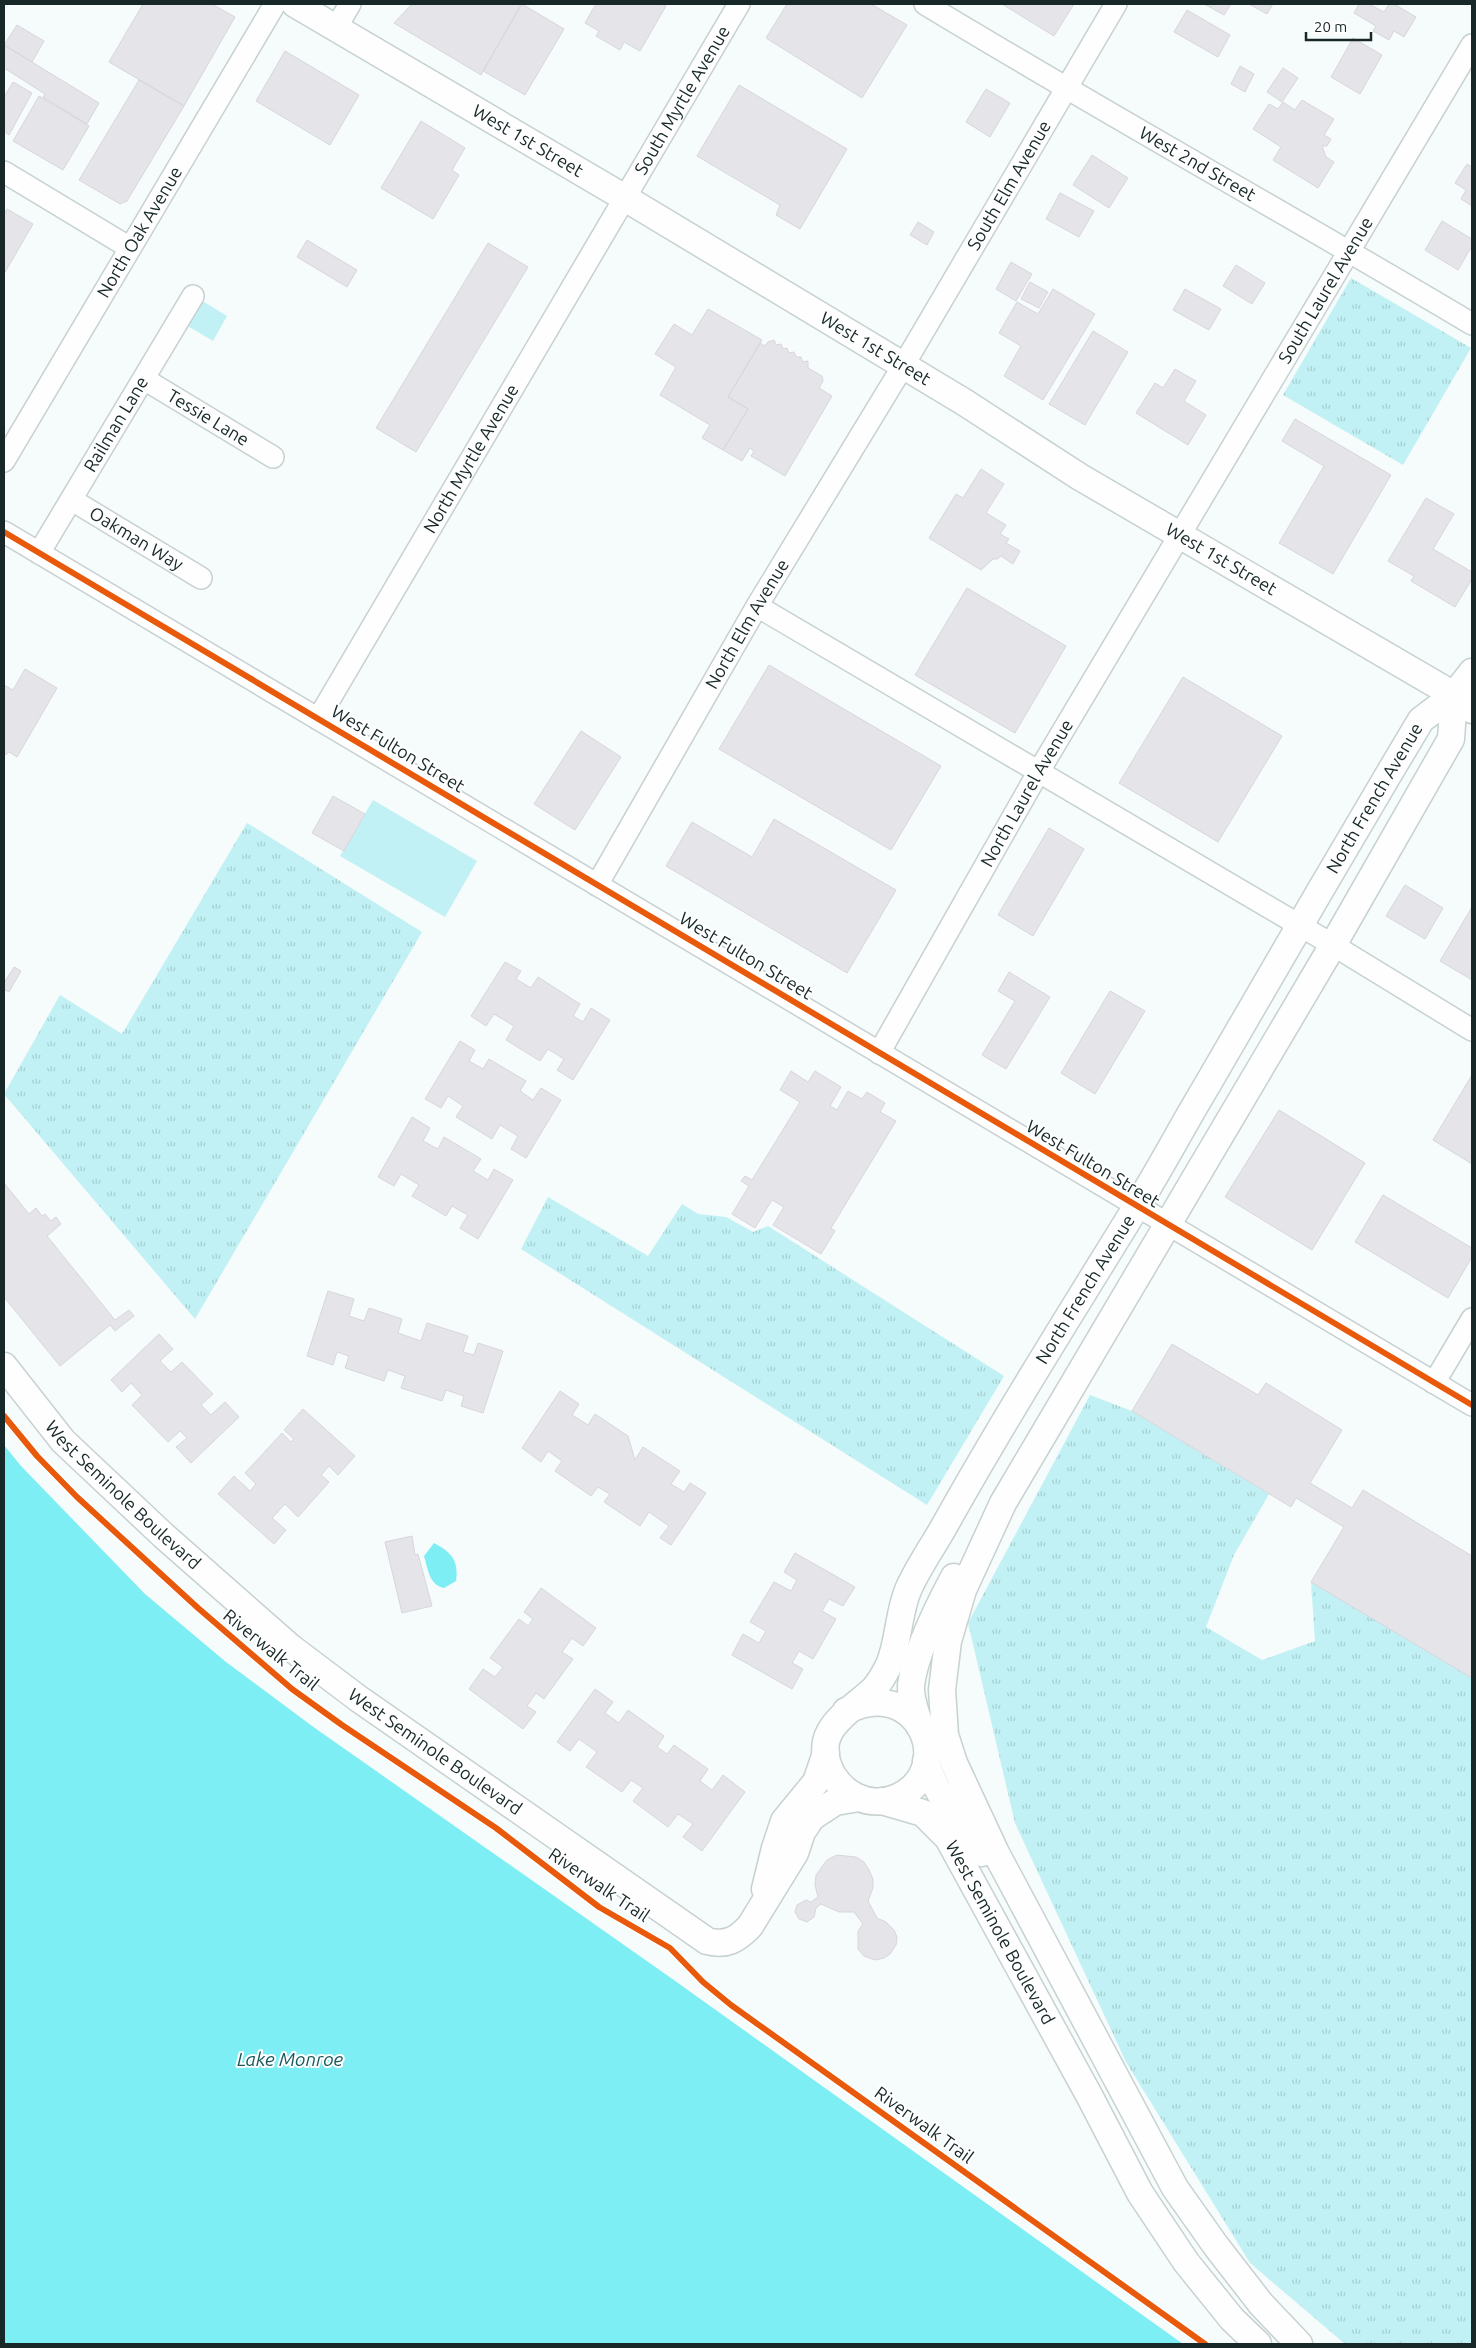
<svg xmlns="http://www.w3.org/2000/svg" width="1476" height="2348" font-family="Ubuntu,sans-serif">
<defs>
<pattern id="grass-tufts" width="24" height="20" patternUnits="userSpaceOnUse" patternTransform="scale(1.25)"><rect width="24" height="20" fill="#c1f1f4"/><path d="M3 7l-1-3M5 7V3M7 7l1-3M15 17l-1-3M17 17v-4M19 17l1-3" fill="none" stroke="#a5cfd1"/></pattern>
</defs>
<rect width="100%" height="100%" fill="#f6fbfb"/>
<path fill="url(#grass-tufts)" d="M 1351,278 L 1471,348 L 1403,465 L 1283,395 Z
M 247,823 L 422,932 L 195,1319 L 4,1094 L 60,995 L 122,1034 Z
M 548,1197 L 648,1256 L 682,1204 L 698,1214 L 726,1217 L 753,1232 L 768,1226 L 1004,1376 L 927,1505 L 521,1249 Z
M 1090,1395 L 1132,1411 L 1269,1494 L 1234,1555 L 1206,1627 L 1262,1660 L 1315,1641 L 1311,1582 L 1472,1678 L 1472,2344 L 1345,2344 L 1250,2263 L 1126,2062 L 1015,1823 L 968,1623 Z"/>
<path fill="#c1f1f4" d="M 196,297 L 227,316 L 213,341 L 181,322 Z
M 373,800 L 477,861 L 445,917 L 340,856 Z"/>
<path fill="#7ceef4" d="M 4,1445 L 21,1466 L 145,1594 L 226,1662 L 312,1726 L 671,1978 L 1183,2344 L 4,2344 Z
M 434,1543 C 451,1552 459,1560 456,1581 L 444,1588 C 429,1585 428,1569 424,1556 Z"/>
<path fill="#e5e4e9" stroke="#d8d6dc" d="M 143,4 L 212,4 L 235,17 L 184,106 L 109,62 Z
M 412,4 L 521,4 L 481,75 L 394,23 Z
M 522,4 L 564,29 L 525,95 L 483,71 Z
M 596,4 L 662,4 L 666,6 L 640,51 L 624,42 L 620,50 L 596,36 L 599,31 L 585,23 Z
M 787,4 L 871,4 L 907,25 L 862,98 L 766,38 Z
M 1002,4 L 1074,4 L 1054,36 Z
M 1204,4 L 1231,4 L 1224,15 Z
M 1249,4 L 1273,4 L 1267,14 Z
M 1359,4 L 1369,4 L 1384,12 L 1389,4 L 1394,4 L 1416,17 L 1404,37 L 1394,31 L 1389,40 L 1373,31 L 1376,26 L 1354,13 Z
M 1187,10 L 1230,35 L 1218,57 L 1174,32 Z
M 17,25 L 44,41 L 32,62 L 4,45 Z
M 1353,38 L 1382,55 L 1360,94 L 1331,77 Z
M 4,45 L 99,103 L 87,124 L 43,97 L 45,94 L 4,68 Z
M 285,51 L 359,95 L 330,145 L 256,101 Z
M 1240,66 L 1254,74 L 1245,92 L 1231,84 Z
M 1283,68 L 1298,78 L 1282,102 L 1267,92 Z
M 139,80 L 184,106 L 127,201 L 120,204 L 79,180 Z
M 13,82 L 32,93 L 9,135 L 4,131 L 4,97 Z
M 739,85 L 847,149 L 800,229 L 776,215 L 780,205 L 697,156 Z
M 986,89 L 1010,103 L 990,137 L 966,122 Z
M 39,96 L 89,126 L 63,170 L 13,141 Z
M 1302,100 L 1334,119 L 1324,135 L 1331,139 L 1327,146 L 1322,146 L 1326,157 L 1334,162 L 1318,188 L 1273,160 L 1281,147 L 1253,129 L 1269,104 L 1278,109 L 1283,102 L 1295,110 Z
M 421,121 L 465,148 L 452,170 L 459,175 L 433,219 L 381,188 Z
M 1092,155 L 1128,178 L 1109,208 L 1073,185 Z
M 1467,164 L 1472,167 L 1472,206 L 1461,199 L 1466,190 L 1455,183 Z
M 1060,193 L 1094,211 L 1079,237 L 1046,219 Z
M 7,209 L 33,224 L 4,274 L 4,214 Z
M 1442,221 L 1472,239 L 1472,246 L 1458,270 L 1425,250 Z
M 918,222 L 934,232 L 927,245 L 910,235 Z
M 307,240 L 357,270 L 347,287 L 297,257 Z
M 488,243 L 528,267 L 416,452 L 376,428 Z
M 1011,262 L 1032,274 L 1016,301 L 996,289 Z
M 1236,265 L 1265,283 L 1252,304 L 1223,286 Z
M 1030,282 L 1048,292 L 1039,308 L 1021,299 Z
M 1053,289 L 1095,314 L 1043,400 L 1004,376 L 1021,346 L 999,333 L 1017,302 L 1038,314 Z
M 1185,289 L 1221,309 L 1209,330 L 1173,310 Z
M 708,309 L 762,340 L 728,397 L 748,409 L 723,450 L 702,438 L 710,425 L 660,395 L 676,367 L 655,354 L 674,324 L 692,335 Z
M 1093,331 L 1128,352 L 1085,425 L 1049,404 Z
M 774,340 L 776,345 L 781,344 L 783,349 L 787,348 L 789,353 L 794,352 L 796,357 L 801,357 L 803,362 L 808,361 L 808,368 L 822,376 L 823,381 L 819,388 L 832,396 L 785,476 L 751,456 L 754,451 L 750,448 L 742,461 L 723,450 L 748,409 L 728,397 L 760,343 L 765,346 L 768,342 Z
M 1175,369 L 1196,381 L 1184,401 L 1206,415 L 1188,445 L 1136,413 L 1155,383 L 1163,388 Z
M 1295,419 L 1391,475 L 1333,574 L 1279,543 L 1324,466 L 1282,441 Z
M 981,469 L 1004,484 L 986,513 L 1006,525 L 1000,534 L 1009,539 L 1006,543 L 1020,551 L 1013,564 L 1001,556 L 997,559 L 993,559 L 981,570 L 929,538 L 956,494 L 963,498 Z
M 1426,498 L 1454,514 L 1433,549 L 1472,572 L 1472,579 L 1455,607 L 1411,581 L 1414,576 L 1388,561 Z
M 967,588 L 1066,646 L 1015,733 L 915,675 Z
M 769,665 L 941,766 L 891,850 L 719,749 Z
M 25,669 L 57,688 L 17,757 L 9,752 L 4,756 L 4,685 L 13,690 Z
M 1183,677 L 1282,736 L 1218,842 L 1119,783 Z
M 581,731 L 621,757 L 575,830 L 534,804 Z
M 333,796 L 365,814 L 344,851 L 312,833 Z
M 774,819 L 896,890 L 847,973 L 666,866 L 692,822 L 752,857 Z
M 1049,828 L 1084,849 L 1033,936 L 998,915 Z
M 1405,885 L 1443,908 L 1425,939 L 1386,916 Z
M 1472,907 L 1472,980 L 1440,961 Z
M 505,962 L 521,971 L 516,979 L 531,988 L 538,977 L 580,1004 L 573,1016 L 583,1022 L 591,1008 L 610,1020 L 573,1080 L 557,1070 L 564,1059 L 548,1049 L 540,1061 L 506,1040 L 514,1026 L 494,1014 L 486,1026 L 471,1016 Z
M 14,967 L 21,971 L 9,992 L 5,990 L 4,992 L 4,983 Z
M 1009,972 L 1050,997 L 1006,1069 L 982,1055 L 1015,1001 L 998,991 Z
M 1110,991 L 1145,1011 L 1095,1094 L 1061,1073 Z
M 460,1041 L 475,1050 L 469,1061 L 483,1069 L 489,1059 L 526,1081 L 520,1091 L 533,1100 L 541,1088 L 561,1100 L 526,1158 L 511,1149 L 518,1136 L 500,1125 L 492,1139 L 456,1117 L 463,1106 L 448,1096 L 441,1108 L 425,1099 Z
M 791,1071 L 808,1082 L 815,1071 L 841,1087 L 830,1106 L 837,1110 L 848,1091 L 862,1099 L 867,1092 L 885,1103 L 880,1112 L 896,1121 L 831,1228 L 835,1231 L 821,1254 L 773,1225 L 784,1207 L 772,1200 L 755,1228 L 732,1214 L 749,1186 L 741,1181 L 745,1176 L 752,1180 L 800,1102 L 780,1090 Z
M 1472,1075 L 1472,1164 L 1433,1140 Z
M 1279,1110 L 1365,1163 L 1312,1250 L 1225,1197 Z
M 412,1117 L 430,1128 L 423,1141 L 438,1149 L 444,1137 L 481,1159 L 473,1171 L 488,1180 L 494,1169 L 513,1180 L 478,1239 L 460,1228 L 468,1215 L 452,1206 L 446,1216 L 412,1196 L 419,1185 L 401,1174 L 394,1186 L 378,1177 Z
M 4,1183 L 29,1214 L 36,1208 L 42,1216 L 45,1214 L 51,1221 L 56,1217 L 61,1224 L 47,1236 L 115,1320 L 129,1310 L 134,1316 L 115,1331 L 110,1325 L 60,1366 L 4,1297 Z
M 1383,1195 L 1472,1248 L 1472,1257 L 1448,1298 L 1355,1242 Z
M 328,1291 L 354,1299 L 349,1316 L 364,1321 L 369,1308 L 402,1319 L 398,1333 L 421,1341 L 427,1323 L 468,1336 L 463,1352 L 474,1355 L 478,1343 L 503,1351 L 483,1413 L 461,1406 L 464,1396 L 446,1390 L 442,1401 L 401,1388 L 405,1376 L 388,1370 L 384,1381 L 345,1368 L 349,1356 L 337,1352 L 333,1365 L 307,1356 Z
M 159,1334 L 173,1349 L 160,1361 L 171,1372 L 182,1362 L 213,1394 L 201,1405 L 211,1415 L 225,1402 L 239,1417 L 191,1463 L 176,1447 L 187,1438 L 180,1431 L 168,1442 L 132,1405 L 142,1395 L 131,1383 L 122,1392 L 111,1380 Z
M 1172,1344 L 1258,1395 L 1266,1383 L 1342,1430 L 1310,1483 L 1352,1508 L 1363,1490 L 1472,1556 L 1472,1678 L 1311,1582 L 1344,1527 L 1296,1498 L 1291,1507 L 1132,1411 Z
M 560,1391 L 579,1404 L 572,1415 L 588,1425 L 595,1414 L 628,1436 L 635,1460 L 643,1447 L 680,1471 L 671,1484 L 684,1492 L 690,1483 L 706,1493 L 671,1545 L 660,1538 L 669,1526 L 649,1512 L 640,1526 L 604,1502 L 610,1494 L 598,1487 L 591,1496 L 555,1471 L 562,1461 L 548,1451 L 541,1462 L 522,1448 Z
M 303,1409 L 355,1456 L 338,1475 L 329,1466 L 321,1475 L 329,1482 L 298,1517 L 285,1504 L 272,1518 L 286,1530 L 274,1544 L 218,1494 L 234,1476 L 250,1491 L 256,1484 L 245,1473 L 282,1433 L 291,1442 L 294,1439 L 284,1430 Z
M 412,1536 L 415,1555 L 418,1554 L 432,1606 L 402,1613 L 385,1542 Z
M 795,1553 L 855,1587 L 843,1606 L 829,1599 L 822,1611 L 836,1619 L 813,1659 L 799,1651 L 792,1663 L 803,1669 L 792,1689 L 732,1655 L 743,1634 L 759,1643 L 766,1631 L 750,1622 L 774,1582 L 791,1591 L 797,1580 L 784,1572 Z
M 541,1588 L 596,1628 L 583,1646 L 572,1638 L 562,1652 L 573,1659 L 544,1699 L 536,1693 L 527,1706 L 536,1712 L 523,1729 L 469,1689 L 483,1669 L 495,1677 L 503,1667 L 490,1658 L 519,1619 L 528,1626 L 533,1619 L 524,1612 Z
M 595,1689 L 613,1702 L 605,1713 L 619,1723 L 628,1710 L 664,1736 L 657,1747 L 667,1754 L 674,1745 L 708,1769 L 700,1781 L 712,1790 L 723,1775 L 745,1792 L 702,1851 L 683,1837 L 693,1824 L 678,1814 L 668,1827 L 633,1801 L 643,1788 L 631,1780 L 622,1792 L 586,1767 L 597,1752 L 579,1739 L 570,1751 L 557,1742 Z
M 837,1855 L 856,1857 L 864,1862 L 869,1870 L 873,1879 L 873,1888 L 868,1901 L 877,1918 L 886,1922 L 894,1930 L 897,1937 L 896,1945 L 890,1954 L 884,1958 L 875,1960 L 864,1956 L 858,1949 L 858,1931 L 863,1924 L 854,1912 L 839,1912 L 821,1904 L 816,1908 L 814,1917 L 807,1922 L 799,1919 L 795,1912 L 797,1905 L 806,1900 L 811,1902 L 818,1897 L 815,1885 L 816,1875 L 827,1860 Z"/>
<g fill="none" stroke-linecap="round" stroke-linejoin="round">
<defs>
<g id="minor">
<path id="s1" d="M 925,4 C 1105,113 1291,216 1472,324"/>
<path d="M 336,28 L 350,4"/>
<path d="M 4,172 L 130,248"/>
<path id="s2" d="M 144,379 L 273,457"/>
<path id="s3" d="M 4,461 L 275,4"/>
<path id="s4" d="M 72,500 L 201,578"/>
<path d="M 4,532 L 1472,1405"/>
<path id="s5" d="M 39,553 L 193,296"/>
<path d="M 757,606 L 1333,945 L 1472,1030"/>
<path id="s6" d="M 318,719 L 739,4"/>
<path id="s7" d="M 597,885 L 757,606 L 903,366 L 1116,4"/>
<path id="s8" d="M 879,1053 L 1039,771 L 1472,45"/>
<path d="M 1434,1383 L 1472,1319"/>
</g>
<g id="major">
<path id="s9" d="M 295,4 L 625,198 L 964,402 L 1080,477 L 1454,695 L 1472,710"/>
<path id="s10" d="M 4,1366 L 63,1441 L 164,1536 L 290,1647 L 359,1699 L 707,1941 C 726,1946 737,1940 750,1926 L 795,1853 L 802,1832 L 812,1817 L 835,1802 L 859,1798"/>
<path id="s11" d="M 846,1711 C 918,1674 958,1769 898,1797 C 885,1803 870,1803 857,1797 C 846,1792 838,1784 832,1774 C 809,1730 849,1713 874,1689 C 880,1682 885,1673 889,1665 C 899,1642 898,1614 908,1590 C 918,1567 934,1545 946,1523 C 1006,1416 1071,1313 1135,1209 C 1160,1169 1182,1127 1206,1087 C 1266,983 1326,880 1387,777 L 1421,720 L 1454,695 L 1472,672"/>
<path d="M 920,1726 C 916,1712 910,1699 911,1685 C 915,1653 939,1605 954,1577"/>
<path d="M 926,1761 C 935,1797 963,1822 982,1853"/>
<path id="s12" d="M 882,1801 L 923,1813 L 948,1838 L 1090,2097 L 1140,2193 L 1186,2262 L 1232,2319 L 1258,2344"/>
<path d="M 765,1889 L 775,1848 L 784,1821 L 816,1782 L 826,1753"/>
<path d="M 1299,2344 L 1261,2304 L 1216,2246 L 1175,2188 L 996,1853 L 954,1763 L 945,1735 L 942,1690 L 948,1641 L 963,1590 L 1003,1503 L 1333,945 L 1451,739 L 1454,695"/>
</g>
</defs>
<use href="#minor" stroke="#c7d1d1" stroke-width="24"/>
<use href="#major" stroke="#c7d1d1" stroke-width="29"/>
<use href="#minor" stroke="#fefefe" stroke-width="21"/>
<use href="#major" stroke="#fefefe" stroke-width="26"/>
<defs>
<path id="cycleway" d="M 4,532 L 1472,1405
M 4,1416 L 37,1456 L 77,1497 L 198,1608 L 292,1689 L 342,1725 L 496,1828 L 599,1907 L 670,1948 L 703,1982 L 731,2005 L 1205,2344"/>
</defs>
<use href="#cycleway" stroke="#fff" stroke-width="9"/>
<use href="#cycleway" stroke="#e8590c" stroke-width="6"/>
</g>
<g text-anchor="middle" stroke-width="4" stroke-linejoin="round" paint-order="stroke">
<g font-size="18" fill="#182829" stroke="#fff">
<text dy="6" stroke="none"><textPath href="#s6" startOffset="718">South Myrtle Avenue</textPath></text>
<text dy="6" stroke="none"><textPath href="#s9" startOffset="270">West 1st Street</textPath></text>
<text dy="6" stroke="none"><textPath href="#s1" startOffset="316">West 2nd Street</textPath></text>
<text dy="6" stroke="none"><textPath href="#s7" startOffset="812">South Elm Avenue</textPath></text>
<text dy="6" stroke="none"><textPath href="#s3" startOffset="266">North Oak Avenue</textPath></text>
<text dy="6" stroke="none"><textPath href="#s8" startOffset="884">South Laurel Avenue</textPath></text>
<text dy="6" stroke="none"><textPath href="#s9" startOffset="675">West 1st Street</textPath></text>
<text dy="6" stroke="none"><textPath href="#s2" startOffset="75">Tessie Lane</textPath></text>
<text dy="6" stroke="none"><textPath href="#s5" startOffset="150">Railman Lane</textPath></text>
<text dy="6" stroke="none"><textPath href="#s6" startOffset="302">North Myrtle Avenue</textPath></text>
<text dy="6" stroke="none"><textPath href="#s4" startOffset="75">Oakman Way</textPath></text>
<text dy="6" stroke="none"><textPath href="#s9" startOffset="1080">West 1st Street</textPath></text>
<text dy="6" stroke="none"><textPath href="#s7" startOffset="301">North Elm Avenue</textPath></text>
<text transform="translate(398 749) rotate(31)" y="6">West Fulton Street</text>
<text dy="6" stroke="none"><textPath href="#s8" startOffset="299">North Laurel Avenue</textPath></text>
<text dy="6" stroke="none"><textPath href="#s11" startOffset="1375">North French Avenue</textPath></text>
<text transform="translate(746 956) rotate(31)" y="6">West Fulton Street</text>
<text transform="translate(1093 1164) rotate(31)" y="6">West Fulton Street</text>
<text dy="6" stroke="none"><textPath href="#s11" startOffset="805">North French Avenue</textPath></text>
<text dy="6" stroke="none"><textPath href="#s10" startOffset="176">West Seminole Boulevard</textPath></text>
<text transform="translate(271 1650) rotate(39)" y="6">Riverwalk Trail</text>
<text dy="6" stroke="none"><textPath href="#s10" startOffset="581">West Seminole Boulevard</textPath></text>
<text transform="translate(599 1885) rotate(34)" y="6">Riverwalk Trail</text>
<text dy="6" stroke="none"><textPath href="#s12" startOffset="186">West Seminole Boulevard</textPath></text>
<text transform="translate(924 2125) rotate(36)" y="6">Riverwalk Trail</text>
</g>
<g font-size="19" font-style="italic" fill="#17595d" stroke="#fff">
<text x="290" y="2066">Lake Monroe</text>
</g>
</g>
<rect width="1476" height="2348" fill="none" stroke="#182829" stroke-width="10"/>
<path d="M1306 32v8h65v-8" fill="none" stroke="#182829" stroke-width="2.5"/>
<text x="1314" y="32" font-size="15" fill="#182829" stroke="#ffffff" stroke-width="4" paint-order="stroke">20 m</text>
</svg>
